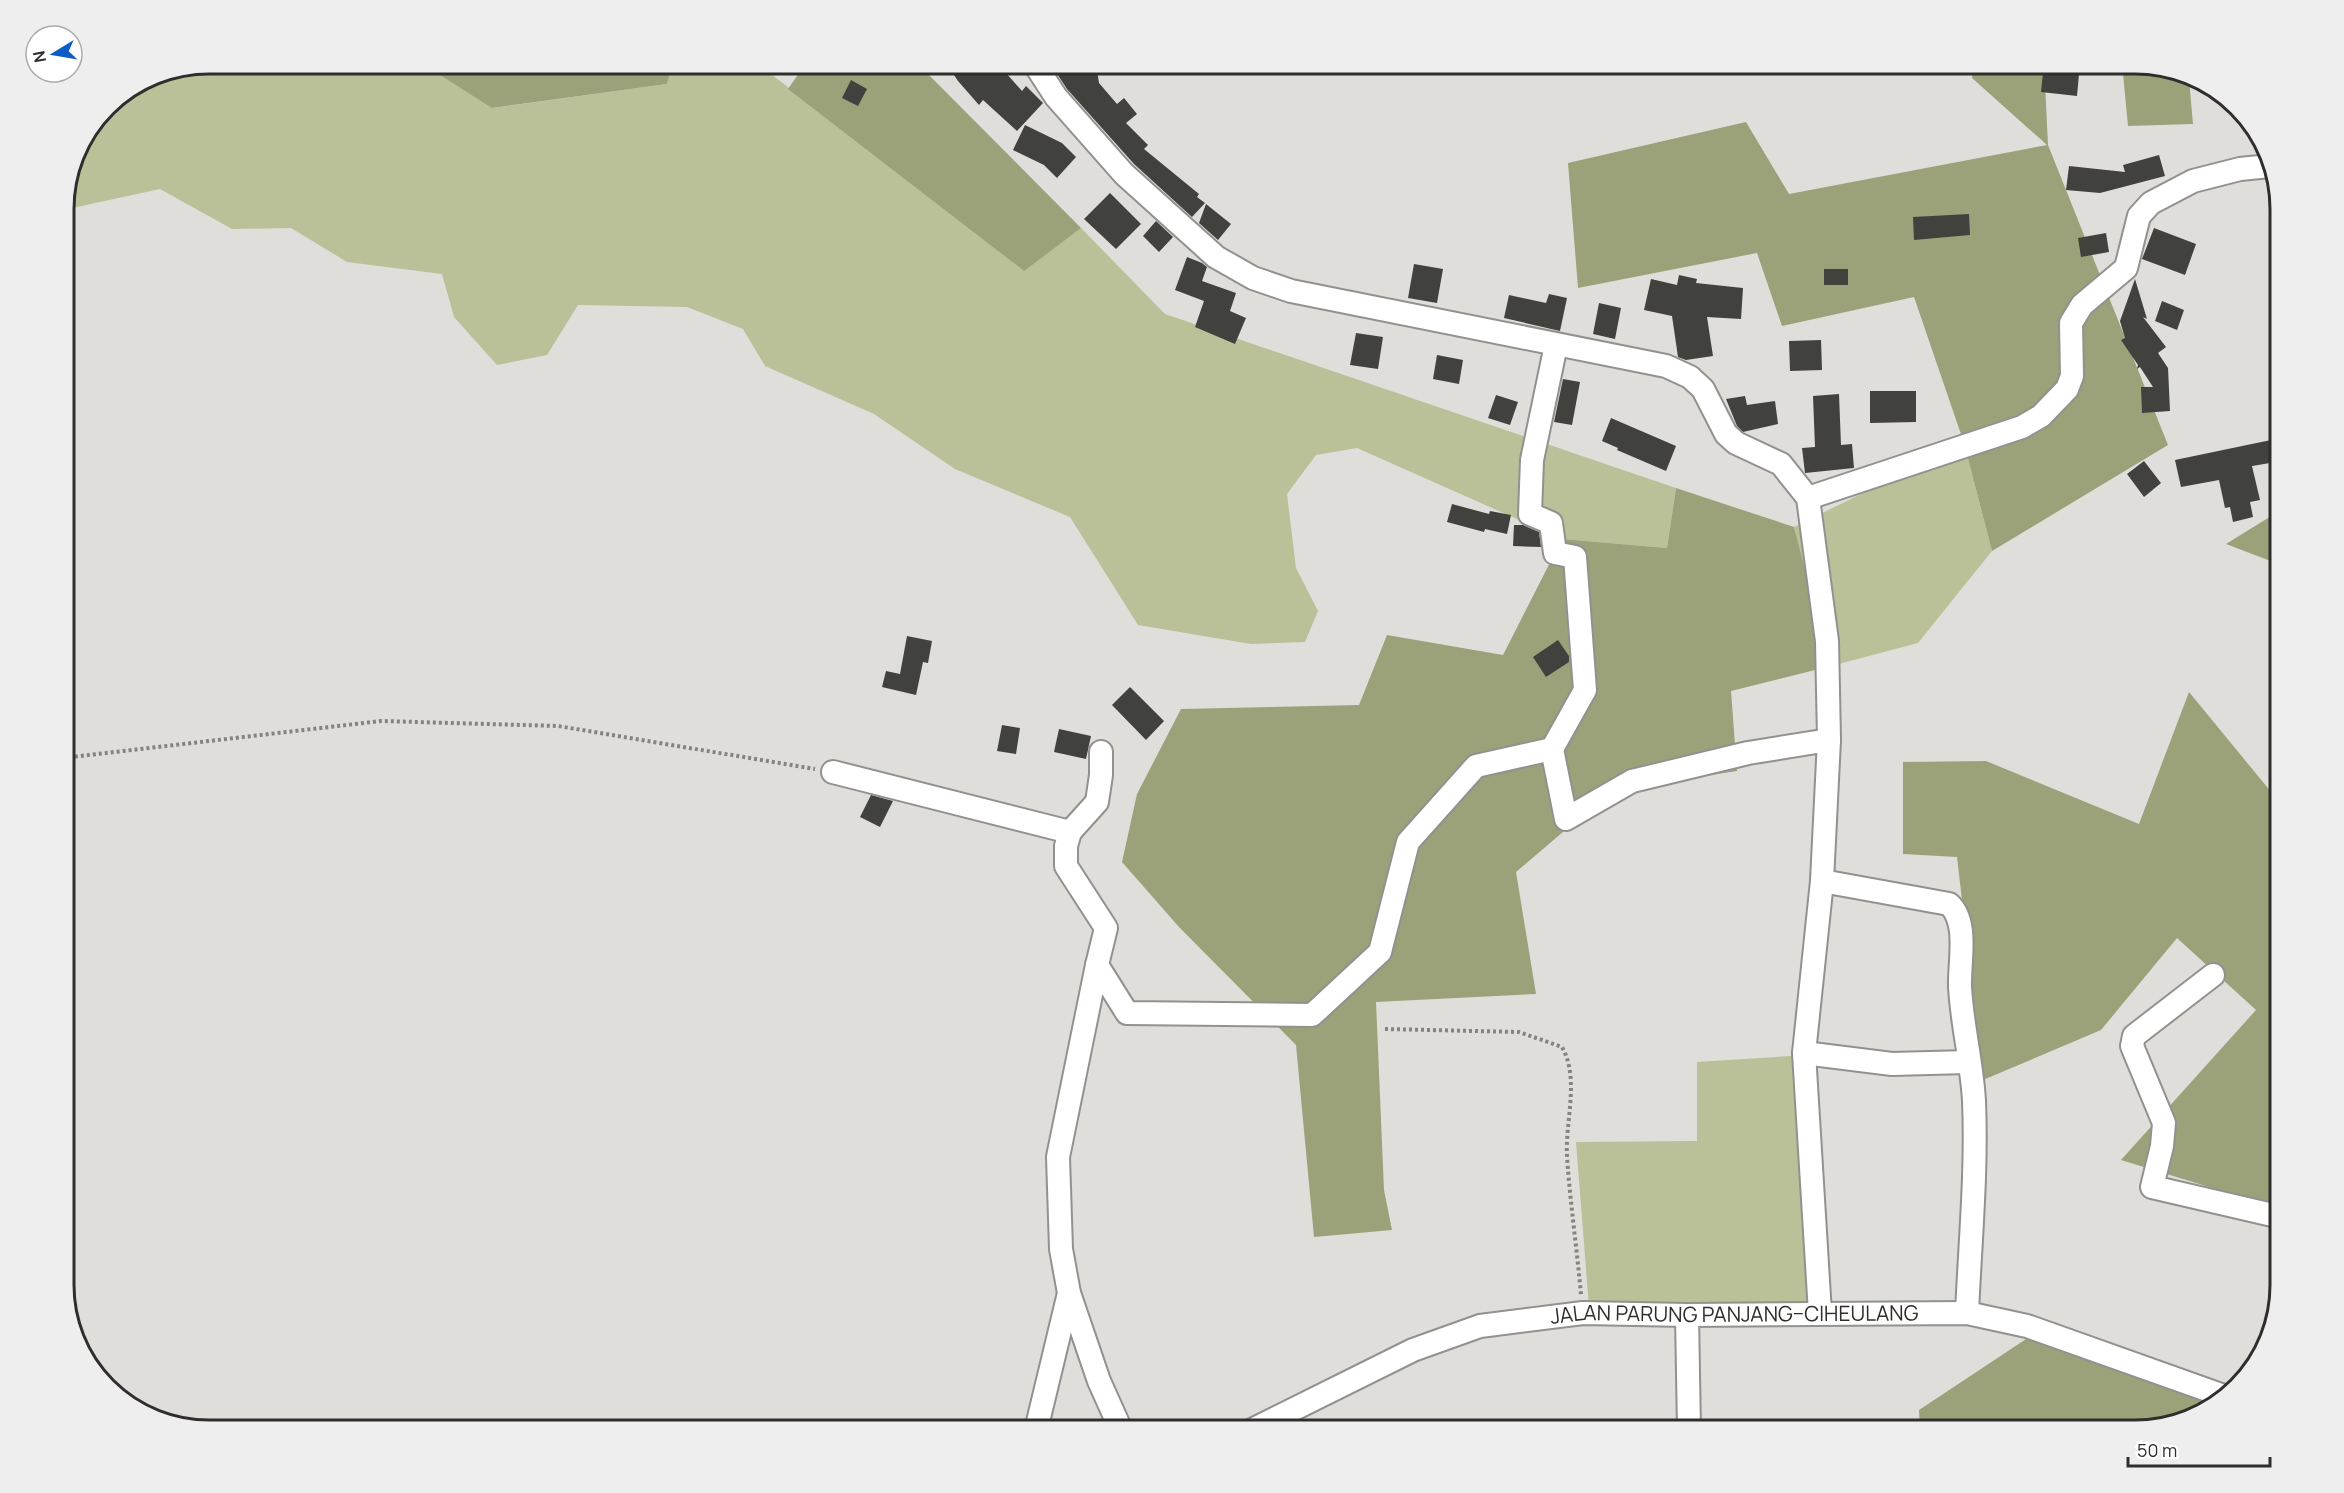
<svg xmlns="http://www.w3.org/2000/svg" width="2344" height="1493" font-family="Manrope,sans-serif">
<rect width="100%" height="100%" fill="#dfdedb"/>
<path fill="#bac097" d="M 208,63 L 421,63 L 493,108 L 667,84 L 673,63 L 757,63 L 1023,270 L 1081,228 L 1165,314 L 1676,488 L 1667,548 L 1562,539 L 1357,448 L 1316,455 L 1287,494 L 1296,568 L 1318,611 L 1305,642 L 1251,644 L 1138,625 L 1070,517 L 955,469 L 874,414 L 765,366 L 743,329 L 687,307 L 578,305 L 547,355 L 497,365 L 454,317 L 442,274 L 347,262 L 291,228 L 232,229 L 160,189 L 63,210 L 63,199 L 78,144 L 106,105 L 153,74 Z
M 1964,443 L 1992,551 L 1918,643 L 1831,666 L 1794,527 Z
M 1806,1055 L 1822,1317 L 1693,1328 L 1589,1307 L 1576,1142 L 1697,1141 L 1697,1062 Z"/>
<path fill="#9ba279" d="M 421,63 L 673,63 L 667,84 L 492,108 Z
M 806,63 L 917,63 L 1081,228 L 1024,271 L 788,89 Z
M 1973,63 L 2044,63 L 2048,145 L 2168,445 L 1992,551 L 1964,443 L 1914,297 L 1782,326 L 1757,253 L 1578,288 L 1568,163 L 1746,122 L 1789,194 L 2047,145 L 1972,78 Z
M 2122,63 L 2136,63 L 2189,79 L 2193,124 L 2128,126 Z
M 1676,488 L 1794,527 L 1831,666 L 1731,691 L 1737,771 L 1612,790 L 1516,872 L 1536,994 L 1376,1002 L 1384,1190 L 1392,1230 L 1314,1237 L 1296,1045 L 1179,927 L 1122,862 L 1137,794 L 1181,709 L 1359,705 L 1387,635 L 1503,655 L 1562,539 L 1667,548 Z
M 2281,510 L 2281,565 L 2226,544 Z
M 2189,692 L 2281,804 L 2281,1209 L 2121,1160 L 2256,1010 L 2177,938 L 2101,1030 L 1983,1080 L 1957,857 L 1903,854 L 1903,762 L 1986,761 L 2139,824 Z
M 2038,1331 L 2225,1395 L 2208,1411 L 2136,1430 L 1920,1430 L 1919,1410 Z"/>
<path fill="#41413e" d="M 946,63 L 997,63 L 1022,91 L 1026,86 L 1043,103 L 1017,131 L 983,100 L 979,105 L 958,81 Z
M 1050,63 L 1096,63 L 1099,83 L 1117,104 L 1124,98 L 1137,114 L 1126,123 L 1148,145 L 1144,149 L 1199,194 L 1197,197 L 1205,203 L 1192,217 L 1134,164 L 1067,89 Z
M 2044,63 L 2072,63 L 2072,73 L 2079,74 L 2077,96 L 2041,92 Z
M 851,80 L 867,89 L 858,106 L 842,98 Z
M 1025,125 L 1062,143 L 1076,157 L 1057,178 L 1044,165 L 1013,150 Z
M 2159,155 L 2165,176 L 2100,193 L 2066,190 L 2069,166 L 2125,172 L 2123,165 Z
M 1110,193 L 1141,224 L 1116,249 L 1084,219 Z
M 1206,204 L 1231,224 L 1218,240 L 1199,223 Z
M 1969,214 L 1970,235 L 1914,240 L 1913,217 Z
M 1156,221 L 1173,237 L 1159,252 L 1143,236 Z
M 2154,228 L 2196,244 L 2185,275 L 2142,259 Z
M 2106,233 L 2109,252 L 2081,257 L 2078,238 Z
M 1187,257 L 1202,263 L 1207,267 L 1202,281 L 1236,293 L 1230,311 L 1246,318 L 1235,344 L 1195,327 L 1204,301 L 1175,290 Z
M 1414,264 L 1443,269 L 1437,303 L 1408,298 Z
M 1824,269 L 1848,269 L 1848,285 L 1824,285 Z
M 1679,275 L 1697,279 L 1696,283 L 1743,288 L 1741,319 L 1707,317 L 1713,356 L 1686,360 L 1678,357 L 1672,316 L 1644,310 L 1651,279 L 1677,285 Z
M 2135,279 L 2147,319 L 2143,317 L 2166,347 L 2158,353 L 2168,368 L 2170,411 L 2142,413 L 2141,387 L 2153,387 L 2140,367 L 2137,369 L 2138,365 L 2121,340 L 2125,338 L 2120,321 Z
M 1549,294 L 1567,298 L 1560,331 L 1504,318 L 1509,295 L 1546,303 Z
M 2162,301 L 2184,310 L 2177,330 L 2155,321 Z
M 1599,303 L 1621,308 L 1615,339 L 1593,334 Z
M 1356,333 L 1383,337 L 1378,369 L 1350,365 Z
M 1821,340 L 1822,370 L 1790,371 L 1789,341 Z
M 1437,355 L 1463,360 L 1459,384 L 1433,379 Z
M 1563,379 L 1580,382 L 1572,425 L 1554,422 Z
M 1870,391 L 1916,391 L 1916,422 L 1870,423 Z
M 1839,394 L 1841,445 L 1852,444 L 1854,468 L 1805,473 L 1802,448 L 1815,447 L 1813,396 Z
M 1496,395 L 1518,402 L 1510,425 L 1488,418 Z
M 1745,396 L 1747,405 L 1775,401 L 1778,424 L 1743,432 L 1737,426 L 1726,399 Z
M 1611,418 L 1676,446 L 1666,471 L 1617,450 L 1618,448 L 1602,441 Z
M 2271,440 L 2276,462 L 2252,466 L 2260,500 L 2250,502 L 2253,517 L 2233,522 L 2230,507 L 2225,508 L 2219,480 L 2181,487 L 2175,460 Z
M 2144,461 L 2161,483 L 2144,497 L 2127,474 Z
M 1452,504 L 1489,514 L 1490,511 L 1511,515 L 1507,534 L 1485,529 L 1484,532 L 1447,522 Z
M 1514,525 L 1523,525 L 1539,532 L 1541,547 L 1513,546 Z
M 907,636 L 932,641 L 928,663 L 923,662 L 916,695 L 882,687 L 886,671 L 900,674 Z
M 1558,640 L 1569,656 L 1569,662 L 1546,677 L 1533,657 Z
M 1130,687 L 1164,721 L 1146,740 L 1112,705 Z
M 1002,725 L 1020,728 L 1016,754 L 997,751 Z
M 1059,729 L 1091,736 L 1086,759 L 1054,752 Z
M 871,795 L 893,801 L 880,827 L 860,817 Z"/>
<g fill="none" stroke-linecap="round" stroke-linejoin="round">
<defs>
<g id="minor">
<path d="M 1034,63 L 1056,97 L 1124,174 L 1216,257 L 1253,278 L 1291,291 L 1666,366 L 1690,377 L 1703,389 L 1726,434 L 1736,443 L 1781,464 L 1808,498 L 1827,641 L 1829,740 L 1822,881 L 1804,1053 L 1820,1313"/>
<path d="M 1808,498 L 2022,427 L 2041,416 L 2067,389 L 2072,376 L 2071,323 L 2082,305 L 2126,268 L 2139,216 L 2151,203 L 2193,181 L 2240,169 L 2270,166"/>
<path d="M 1552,749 L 1585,690 L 1575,557 L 1555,553 L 1551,523 L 1530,514 L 1532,460 L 1556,345"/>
<path d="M 1101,752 L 1101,775 L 1097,802 L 1070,832 L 1066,846 L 1066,866 L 1106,928 L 1097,965 L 1058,1157 L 1061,1249 L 1069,1293 L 1099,1381 L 1121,1430"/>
<path d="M 833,772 L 1070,832"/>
<path d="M 1822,881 L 1949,904 C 1969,922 1959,962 1960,987 C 1962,1025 1972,1063 1974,1101 C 1977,1171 1970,1243 1967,1313"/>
<path d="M 1097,965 L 1127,1013 L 1312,1015 L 1380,952 L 1408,842 L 1476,766 L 1552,749 L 1566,819 L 1632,781 L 1748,753 L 1829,740"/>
<path d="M 2213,975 L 2134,1036 L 2132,1046 L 2164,1123 L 2162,1146 L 2152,1187 L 2281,1217"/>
<path d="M 1804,1053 L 1892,1064 L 1968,1062"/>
<path d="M 1687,1315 L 1689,1430"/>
<path d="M 1036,1430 L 1069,1293"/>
<path id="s1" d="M 1252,1430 L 1413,1350 L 1480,1326 L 1583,1313 L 1687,1315 L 1967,1313 L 2027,1326 L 2224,1396"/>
</g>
</defs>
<use href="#minor" stroke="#92918e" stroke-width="26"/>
<path stroke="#848381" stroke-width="4" stroke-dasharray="3 3" stroke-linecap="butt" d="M 63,758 L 381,721 L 558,726 L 815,769
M 1385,1029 L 1519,1032 L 1562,1047 C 1580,1079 1565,1121 1567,1156 C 1570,1202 1577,1249 1581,1295"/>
<use href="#minor" stroke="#fff" stroke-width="22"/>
</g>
<g text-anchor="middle" stroke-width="6" stroke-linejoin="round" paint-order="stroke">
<g font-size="21" fill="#2f2e2d" stroke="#fff">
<text dy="7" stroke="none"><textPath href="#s1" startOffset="506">JALAN PARUNG PANJANG–CIHEULANG</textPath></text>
</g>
</g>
<path d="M0 0H2344V1493H0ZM209 74H2135A135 135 0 0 1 2270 209V1285A135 135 0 0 1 2135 1420H209A135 135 0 0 1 74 1285V209A135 135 0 0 1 209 74Z" fill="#eee" fill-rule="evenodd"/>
<path fill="none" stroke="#2f2e2d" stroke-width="3" d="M209 74H2135A135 135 0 0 1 2270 209V1285A135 135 0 0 1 2135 1420H209A135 135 0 0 1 74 1285V209A135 135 0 0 1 209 74Z"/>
<g transform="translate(54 54) rotate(259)"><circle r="28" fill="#ffffff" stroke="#acabab" stroke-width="1.5"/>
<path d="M0-4.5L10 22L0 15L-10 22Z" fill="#0c5cc6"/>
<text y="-9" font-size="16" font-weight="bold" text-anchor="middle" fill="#2f2e2d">N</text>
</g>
<path d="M2128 1457v9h142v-9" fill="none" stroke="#2f2e2d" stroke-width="3"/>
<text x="2137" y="1457" font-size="18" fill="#2f2e2d" stroke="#ffffff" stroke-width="4.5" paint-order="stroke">50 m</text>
</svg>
